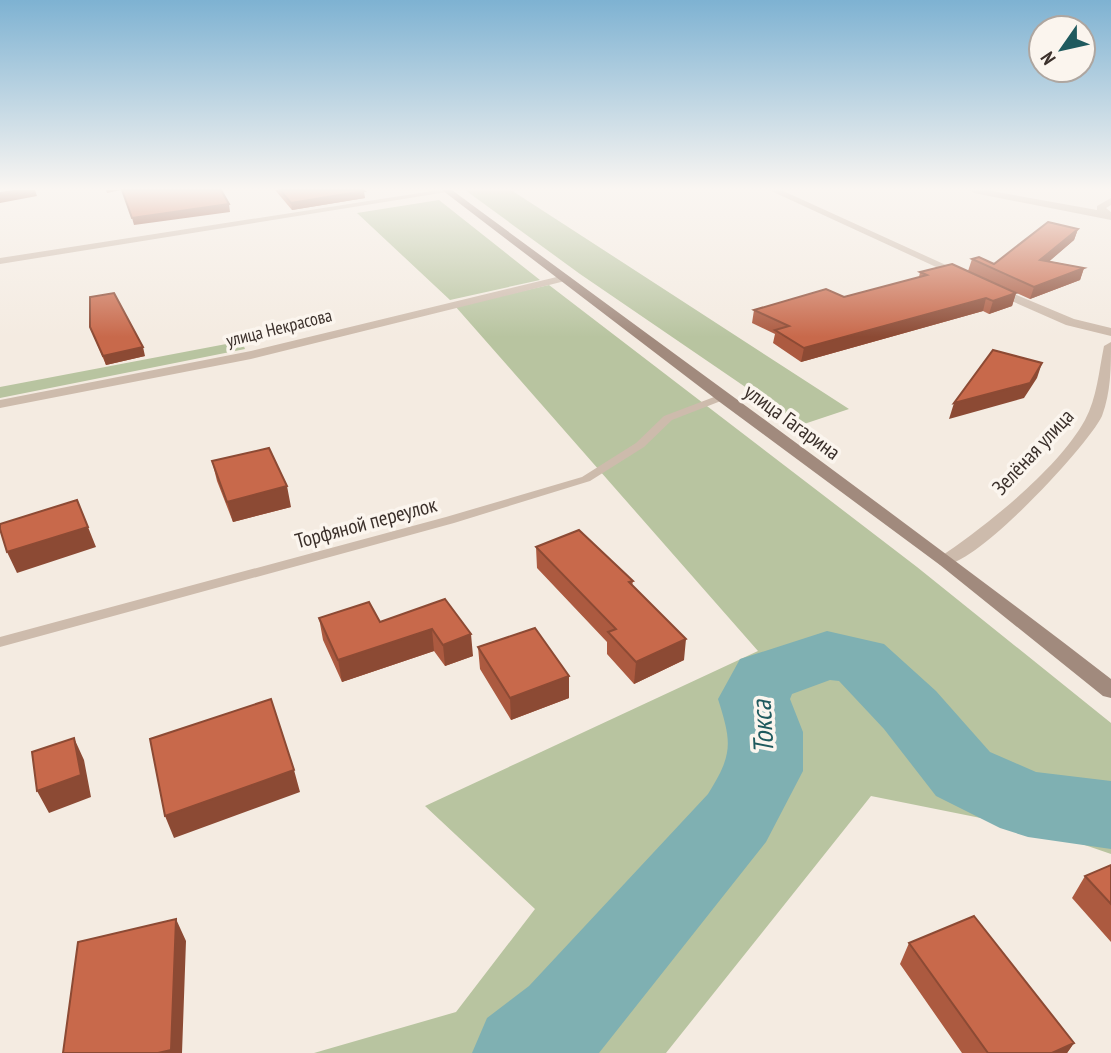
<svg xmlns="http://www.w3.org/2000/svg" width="1111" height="1053" font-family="'PT Sans Narrow',sans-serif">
<rect width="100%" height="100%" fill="#f4ebe1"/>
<path fill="#b8c4a0" d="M 465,190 L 511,190 L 849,409 L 801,425 L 580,274 Z
M 439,200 L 540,280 L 450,300 L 357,213 Z
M 549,285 L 917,567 L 1111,723 L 1111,854 L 1041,830 L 871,796 L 666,1053 L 314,1053 L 456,1012 L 535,909 L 425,806 L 758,651 L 455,306 Z
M 242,341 L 245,349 L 0,398 L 0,387 Z"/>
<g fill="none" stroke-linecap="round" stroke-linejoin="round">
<path fill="#7fb0b2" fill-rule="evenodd" d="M 827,631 L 884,644 L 936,691 L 990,752 L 1036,772 L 1111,781 L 1111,849 L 1028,837 L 1000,828 L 936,796 L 884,729 L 839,681 L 830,680 L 792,694 L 790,699 L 803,732 L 803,771 L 766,842 L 599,1053 L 472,1053 L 487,1018 L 529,986 L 708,794 C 733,754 732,743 718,699 L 740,659 Z"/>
<path fill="#cdbbac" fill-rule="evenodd" d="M 722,394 L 726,395 L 726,399 L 672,420 L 644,447 L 590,481 L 454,523 L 0,647 L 0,637 L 446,517 L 582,477 L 636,443 L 664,416 Z"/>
<path fill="#cdbbac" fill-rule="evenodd" d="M 439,190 L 453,191 L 0,264 L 0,258 Z
M 769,190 L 781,190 L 970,276 L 960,278 Z
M 970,190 L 986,190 L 1097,210 L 1097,206 L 1111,198 L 1111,205 L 1106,208 L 1111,212 L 1111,220 L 974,193 Z
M 565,275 L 571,278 L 569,280 L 251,359 L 0,408 L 0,400 L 251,351 Z
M 993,285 L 1074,319 L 1111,328 L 1111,336 L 1066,325 L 989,291 L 987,289 Z
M 1111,342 C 1111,367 1111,392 1102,416 C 1088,446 970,573 940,565 L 937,561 L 940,557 C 986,526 1058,469 1085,420 C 1097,398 1099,370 1104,346 Z"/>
<path fill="#a18a7d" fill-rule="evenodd" d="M 442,190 L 452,190 C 672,353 894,512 1111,679 L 1111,698 L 1103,696 L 940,565 L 717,400 Z"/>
</g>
<path fill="#ac5a40" d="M 275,190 L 362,190 L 365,198 L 292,210 Z
M 1078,229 L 1074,240 L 1049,261 L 1084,268 L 1080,280 L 1030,299 L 968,271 L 972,259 L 994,264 Z
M 920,272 L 1016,293 L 1012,306 L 989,314 L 983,311 L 801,362 L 773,343 L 775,334 L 752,323 L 754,310 L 844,297 L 919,277 Z
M 90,327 L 145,356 L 106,365 Z
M 212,461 L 291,507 L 233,522 L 217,481 Z
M 536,547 L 633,581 L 632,586 L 684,660 L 634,684 L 607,654 L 607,642 L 537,568 Z
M 445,599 L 473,656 L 445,666 L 434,651 L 342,682 L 323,640 L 319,618 L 380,622 Z
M 478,647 L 569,698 L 511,720 L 480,669 Z
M 1111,865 L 1111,942 L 1072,898 L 1085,876 Z
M 909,943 L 1074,1043 L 1067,1053 L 962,1053 L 900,964 Z"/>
<path fill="#8c4a34" d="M 13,190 L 35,190 L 37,196 L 0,203 L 0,192 Z
M 106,190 L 121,190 L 107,193 Z
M 364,191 L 365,198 L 292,210 L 291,203 Z
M 229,204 L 230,212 L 134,225 L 132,218 Z
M 1078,229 L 1074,240 L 1037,272 L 1040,260 Z
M 1084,268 L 1080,280 L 1030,299 L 1034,287 Z
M 1016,293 L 1012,306 L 989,314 L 993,301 Z
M 986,298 L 983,311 L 801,362 L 804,348 Z
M 143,347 L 145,356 L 106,365 L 103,356 Z
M 1042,363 L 1037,378 L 1024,398 L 949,419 L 954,403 Z
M 287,486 L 291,507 L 233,522 L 227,502 Z
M 88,527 L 96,547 L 17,573 L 7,552 Z
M 432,629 L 434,651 L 342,682 L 338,660 Z
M 471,634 L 473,656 L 445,666 L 443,645 Z
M 686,639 L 684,660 L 634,684 L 636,662 Z
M 569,676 L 569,698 L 511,720 L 510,698 Z
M 74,738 L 84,760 L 91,797 L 49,813 L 37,791 Z
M 294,770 L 300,792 L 174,838 L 165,816 Z
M 176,919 L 186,941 L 182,1053 L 158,1053 Z
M 1074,1043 L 1067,1053 L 1052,1053 Z"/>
<path fill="#c8694b" stroke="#8c4a34" stroke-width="2" d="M 122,190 L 221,190 L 229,204 L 132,218 Z
M 280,190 L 362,190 L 364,191 L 291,203 Z
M 1048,222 L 1078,229 L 1040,260 L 1084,268 L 1034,287 L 972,259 L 979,257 L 994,264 Z
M 952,264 L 1016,293 L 993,301 L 986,298 L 804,348 L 775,330 L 789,326 L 754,310 L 826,289 L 844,297 L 927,275 L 920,272 Z
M 114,293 L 143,347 L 103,356 L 90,327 L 90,297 Z
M 993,350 L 1042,363 L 1030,383 L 954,403 Z
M 269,448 L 287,486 L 227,502 L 212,461 Z
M 77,500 L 88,527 L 7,552 L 0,529 L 0,524 Z
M 579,530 L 633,581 L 629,582 L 686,639 L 636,662 L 608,632 L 616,629 L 536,547 Z
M 445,599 L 471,634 L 443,645 L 432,629 L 338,660 L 319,618 L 369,602 L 380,622 Z
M 535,628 L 569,676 L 510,698 L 478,647 Z
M 271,699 L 294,770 L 165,816 L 150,739 Z
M 74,738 L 81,775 L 37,791 L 32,752 Z
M 1111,865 L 1111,904 L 1085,876 Z
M 974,916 L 1074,1043 L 1052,1053 L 988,1053 L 909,943 Z
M 176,919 L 171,1050 L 158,1053 L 63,1053 L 78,942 Z"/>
<linearGradient id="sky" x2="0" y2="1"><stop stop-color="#7eb2d2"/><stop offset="0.56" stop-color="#faf6f2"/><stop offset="1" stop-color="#faf6f2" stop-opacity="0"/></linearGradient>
<rect width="1111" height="337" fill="url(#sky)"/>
<g text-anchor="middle" stroke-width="7" stroke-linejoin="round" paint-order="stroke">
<g font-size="18" fill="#3b302b" stroke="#fbf5ee">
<text transform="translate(279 328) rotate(-14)" y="6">улица Некрасова</text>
</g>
<g font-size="21" fill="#3b302b" stroke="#fbf5ee">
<text transform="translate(792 422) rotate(36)" y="7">улица Гагарина</text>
<text transform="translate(1033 452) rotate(-47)" y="7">Зелёная улица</text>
<text transform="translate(366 523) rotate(-15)" y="7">Торфяной переулок</text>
</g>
<g font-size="28" font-style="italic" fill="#1f5a5e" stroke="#fbf5ee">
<text transform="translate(762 727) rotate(-93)" y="10">Токса</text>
</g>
</g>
<g transform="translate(1062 49) rotate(236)"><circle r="33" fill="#fbf5ee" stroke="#aea6a0" stroke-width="2"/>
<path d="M0-5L12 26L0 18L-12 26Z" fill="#1f5a5e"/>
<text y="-10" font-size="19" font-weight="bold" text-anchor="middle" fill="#3b302b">N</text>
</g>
</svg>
